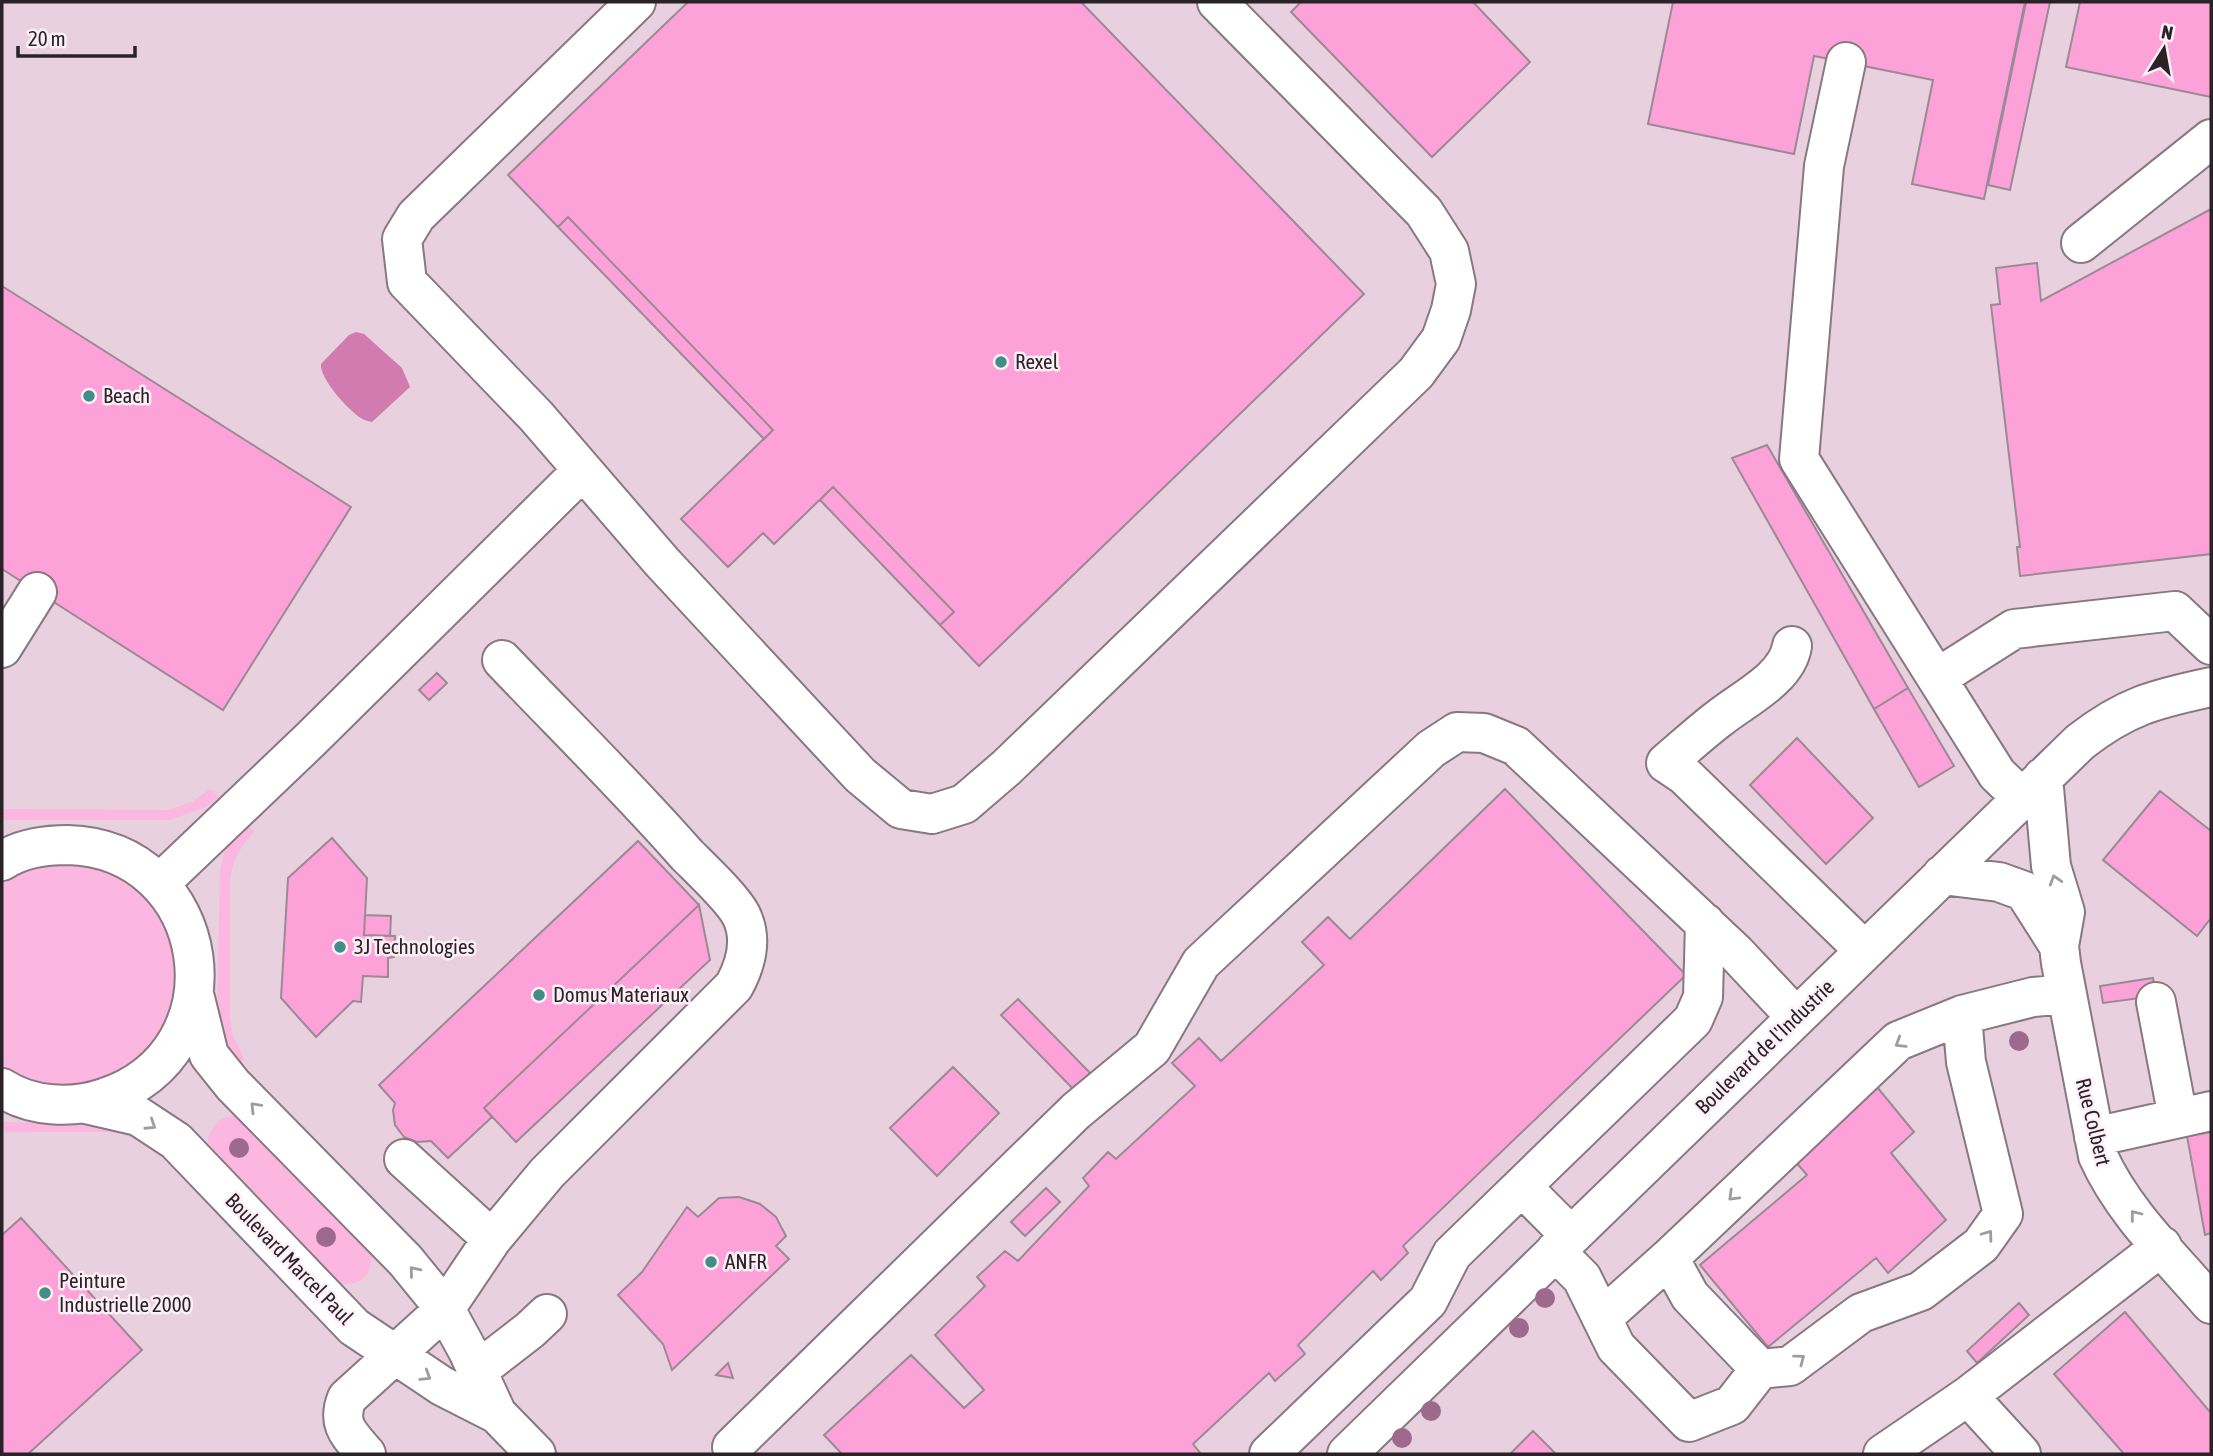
<svg xmlns="http://www.w3.org/2000/svg" width="2213" height="1456" font-family="'Asap Condensed',sans-serif">
<rect width="100%" height="100%" fill="#f2e0ea"/>
<path fill="#e9d0de" d="M 2,2 L 2211,2 L 2211,1454 L 2,1454 Z"/>
<path fill="#fbb7df" d="M 210,789 L 219,797 L 206,807 L 170,820 L 2,820 L 2,809 L 168,810 L 192,802 Z
M 247,824 L 255,831 C 240,847 232,860 230,881 L 230,1018 L 232,1033 L 244,1059 L 236,1067 L 228,1056 L 217,1014 L 220,872 L 224,852 Z
M 42,859 L 103,862 L 152,896 L 178,948 L 177,1008 L 145,1054 L 100,1081 L 72,1085 L 38,1081 L 10,1071 L 2,1064 L 2,879 Z
M 236,1115 L 372,1242 C 373,1272 368,1288 335,1283 L 207,1151 C 206,1132 216,1117 236,1115 Z
M 2,1122 L 109,1123 L 149,1136 L 142,1142 L 120,1133 L 107,1132 L 2,1132 Z"/>
<path fill="#d27bb1" d="M 356,332 L 364,334 L 402,368 L 410,387 L 372,422 C 369,421 365,421 361,418 C 349,411 319,378 321,364 L 349,335 Z"/>
<path fill="#fca2d9" stroke="#9a8a93" stroke-width="2" d="M 688,2 L 1081,2 L 1364,294 L 979,666 L 940,625 L 954,612 L 833,487 L 774,544 L 763,533 L 728,567 L 681,519 L 773,430 L 568,217 L 558,227 L 508,175 Z
M 1301,2 L 1473,2 L 1530,62 L 1432,157 L 1291,12 Z
M 1673,2 L 2025,2 L 1984,199 L 1912,184 L 1933,80 L 1814,56 L 1794,154 L 1648,124 Z
M 2026,2 L 2050,2 L 2010,190 L 1988,185 Z
M 2080,2 L 2211,2 L 2211,97 L 2066,67 Z
M 2211,209 L 2211,554 L 2020,576 L 2017,547 L 2020,547 L 1991,305 L 2000,304 L 1996,268 L 2037,263 L 2041,301 Z
M 568,217 L 773,430 L 764,439 L 558,227 Z
M 2,286 L 351,507 L 223,710 L 2,569 Z
M 1767,445 L 1908,688 L 1874,709 L 1732,458 Z
M 833,487 L 954,612 L 940,625 L 820,500 Z
M 437,673 L 447,683 L 429,700 L 419,690 Z
M 1908,688 L 1954,766 L 1919,787 L 1874,709 Z
M 1797,738 L 1873,818 L 1826,864 L 1750,785 Z
M 1505,789 L 1686,975 L 1403,1246 L 1408,1253 L 1381,1280 L 1373,1271 L 1298,1345 L 1305,1354 L 1275,1381 L 1269,1373 L 1193,1444 L 1201,1454 L 842,1454 L 824,1435 L 911,1355 L 964,1408 L 984,1390 L 935,1335 L 985,1286 L 977,1277 L 1005,1251 L 1018,1261 L 1089,1186 L 1083,1178 L 1108,1152 L 1116,1159 L 1195,1086 L 1172,1063 L 1199,1038 L 1221,1061 L 1324,965 L 1302,942 L 1328,917 L 1350,939 Z
M 2160,791 L 2211,831 L 2211,918 L 2197,936 L 2103,860 Z
M 332,838 L 367,878 L 364,935 L 395,936 L 394,957 L 388,958 L 388,977 L 363,976 L 361,1002 L 353,1001 L 316,1037 L 281,998 L 288,878 Z
M 638,841 L 699,905 L 484,1108 L 492,1117 L 448,1158 L 431,1141 L 417,1142 L 404,1137 L 395,1125 L 393,1110 L 395,1103 L 379,1085 Z
M 699,905 L 710,960 L 516,1142 L 484,1108 Z
M 365,915 L 391,916 L 390,936 L 364,935 Z
M 2153,978 L 2156,996 L 2103,1003 L 2100,986 Z
M 1018,999 L 1094,1077 L 1078,1094 L 1001,1015 Z
M 953,1067 L 999,1113 L 937,1176 L 890,1128 Z
M 1877,1087 L 1914,1132 L 1891,1153 L 1946,1220 L 1888,1273 L 1876,1258 L 1768,1347 L 1700,1265 L 1807,1175 L 1794,1160 Z
M 2211,1132 L 2211,1233 L 2205,1235 L 2187,1136 Z
M 1046,1188 L 1060,1202 L 1025,1236 L 1011,1222 Z
M 739,1197 L 760,1204 L 776,1217 L 786,1236 L 776,1246 L 789,1259 L 672,1370 L 663,1344 L 618,1295 L 642,1272 L 687,1207 L 698,1217 L 719,1198 Z
M 21,1218 L 142,1350 L 28,1454 L 2,1454 L 2,1235 Z
M 2019,1303 L 2029,1315 L 1977,1363 L 1967,1351 Z
M 2125,1312 L 2211,1413 L 2211,1454 L 2124,1454 L 2054,1374 Z
M 728,1363 L 733,1378 L 716,1375 Z
M 1533,1431 L 1556,1454 L 1510,1454 Z"/>
<g fill="none" stroke-linecap="round" stroke-linejoin="round">
<defs>
<path id="minor" d="M 636,2 L 416,216 L 402,239 L 407,282 L 536,416 L 662,562 L 860,775 L 901,809 L 932,814 L 964,804 L 1006,768 L 1416,373 L 1441,339 L 1451,310 L 1456,284 L 1449,251 L 1424,212 L 1217,2
M 1846,62 L 1824,166 L 1799,459 L 1997,774 L 2022,798
M 2081,243 L 2211,139
M 1792,646 C 1787,678 1745,698 1721,717 C 1702,731 1684,748 1666,763 L 1684,775 L 1864,950
M 2,648 L 37,592
M 1937,678 L 2014,629 L 2175,611 L 2211,645
M 2043,777 L 2051,866 L 2065,912 L 2059,946 L 2061,963 L 2098,1156 C 2123,1212 2171,1257 2211,1304
M 2,861 C 20,849 46,845 68,845 C 214,849 244,1052 104,1098 C 72,1109 31,1107 2,1088
M 1942,875 L 1999,882 L 2024,891 L 2059,946
M 159,884 L 310,740 L 582,471
M 195,998 L 209,1055 L 233,1085 L 405,1260 L 445,1309 L 468,1351 L 497,1414
M 2156,1002 L 2178,1118
M 1962,1015 L 1966,1062 L 2003,1214 L 1981,1245 L 1921,1291 L 1861,1313 L 1790,1366 L 1760,1369 L 1690,1296 L 1669,1258 L 1898,1041 L 1962,1015 L 2033,997 L 2066,994
M 86,1104 L 138,1116 L 176,1141 L 354,1327 L 442,1386 L 497,1414 L 536,1454
M 2094,1137 L 2211,1111
M 404,1159 L 492,1239
M 1522,1187 L 1571,1236
M 1555,1251 L 1582,1278 L 1616,1347 L 1689,1422 L 1732,1405 L 1760,1369
M 1602,1318 L 1669,1258
M 477,1371 L 530,1330 L 547,1314
M 1968,1396 L 2021,1454
M 732,1447 L 1076,1111 L 1152,1048 L 1201,963 L 1431,749 L 1457,732 L 1484,733 L 1516,746 L 1736,953 L 1796,1017
M 366,1454 C 350,1435 336,1425 347,1398 L 445,1309 L 492,1239 L 547,1173 L 734,986 C 746,964 753,939 741,915 C 733,899 701,869 687,855 C 628,788 564,725 502,660
M 1269,1454 L 1428,1301 L 1452,1254 L 1693,1020 L 1703,997 L 1705,923
M 1347,1454 L 2080,742 C 2126,706 2155,699 2211,687
M 1883,1454 L 1968,1396 L 2162,1246"/>
</defs>
<use href="#minor" stroke="#877881" stroke-width="42"/>
<use href="#minor" stroke="#fff" stroke-width="38"/>
</g>
<g fill="#9d698d">
<circle cx="2019" cy="1041" r="10"/>
<circle cx="239" cy="1148" r="10"/>
<circle cx="326" cy="1237" r="10"/>
<circle cx="1545" cy="1298" r="10"/>
<circle cx="1519" cy="1328" r="10"/>
<circle cx="1431" cy="1411" r="10"/>
<circle cx="1402" cy="1438" r="10"/>
</g>
<defs><path id="oneway-chevron" d="M-2-3.5L2.5 0L-2 3.5" fill="none" stroke-width="1.6" stroke-linecap="round" stroke-linejoin="round" transform="scale(1.75)"/></defs>
<g stroke="#9f9c9d">
<use href="#oneway-chevron" transform="translate(2055 880) rotate(-107)"/>
<use href="#oneway-chevron" transform="translate(1900 1043) rotate(148)"/>
<use href="#oneway-chevron" transform="translate(255 1107) rotate(-134)"/>
<use href="#oneway-chevron" transform="translate(151 1125) rotate(33)"/>
<use href="#oneway-chevron" transform="translate(1733 1196) rotate(136)"/>
<use href="#oneway-chevron" transform="translate(2135 1215) rotate(-128)"/>
<use href="#oneway-chevron" transform="translate(1988 1235) rotate(-54)"/>
<use href="#oneway-chevron" transform="translate(414 1271) rotate(-129)"/>
<use href="#oneway-chevron" transform="translate(1800 1359) rotate(-37)"/>
<use href="#oneway-chevron" transform="translate(426 1376) rotate(32)"/>
</g>
<g fill="#448c8a" stroke="#fdeff6" stroke-width="2.5">
<circle cx="1001" cy="362" r="7"/>
<circle cx="89" cy="396" r="7"/>
<circle cx="340" cy="947" r="7"/>
<circle cx="539" cy="995" r="7"/>
<circle cx="711" cy="1262" r="7"/>
<circle cx="45" cy="1293" r="7"/>
</g>
<g text-anchor="middle" stroke-width="5" stroke-linejoin="round" paint-order="stroke">
<g font-size="21" fill="#292226" stroke="#fdeff6" text-anchor="start">
<text x="1015" y="369">Rexel</text>
<text x="103" y="403">Beach</text>
<text x="354" y="954">3J Technologies</text>
<text x="553" y="1002">Domus Materiaux</text>
<text x="725" y="1269">ANFR</text>
<text x="59" y="1288">Peinture<tspan x="59" dy="24">Industrielle 2000</tspan></text>
</g>
<g font-size="21" fill="#292226" stroke="#fdeff6">
<text transform="translate(1765 1047) rotate(-44)" y="7">Boulevard de l'Industrie</text>
<text transform="translate(2093 1122) rotate(76)" y="7">Rue Colbert</text>
<text transform="translate(289 1259) rotate(46)" y="7">Boulevard Marcel Paul</text>
</g>
</g>
<rect width="2213" height="1456" fill="none" stroke="#292226" stroke-width="7"/>
<g transform="translate(2164 49) rotate(11)" stroke="#fdeff6" stroke-width="5" paint-order="stroke">
<path d="M0-5L12 26L0 18L-12 26Z" fill="#292226"/>
<text y="-10" font-size="19" font-weight="bold" text-anchor="middle" fill="#292226">N</text>
</g>
<path d="M18 46v10h117v-10" fill="none" stroke="#292226" stroke-width="3.5"/>
<text x="28" y="46" font-size="21" fill="#292226" stroke="#fdeff6" stroke-width="5" paint-order="stroke">20 m</text>
</svg>
